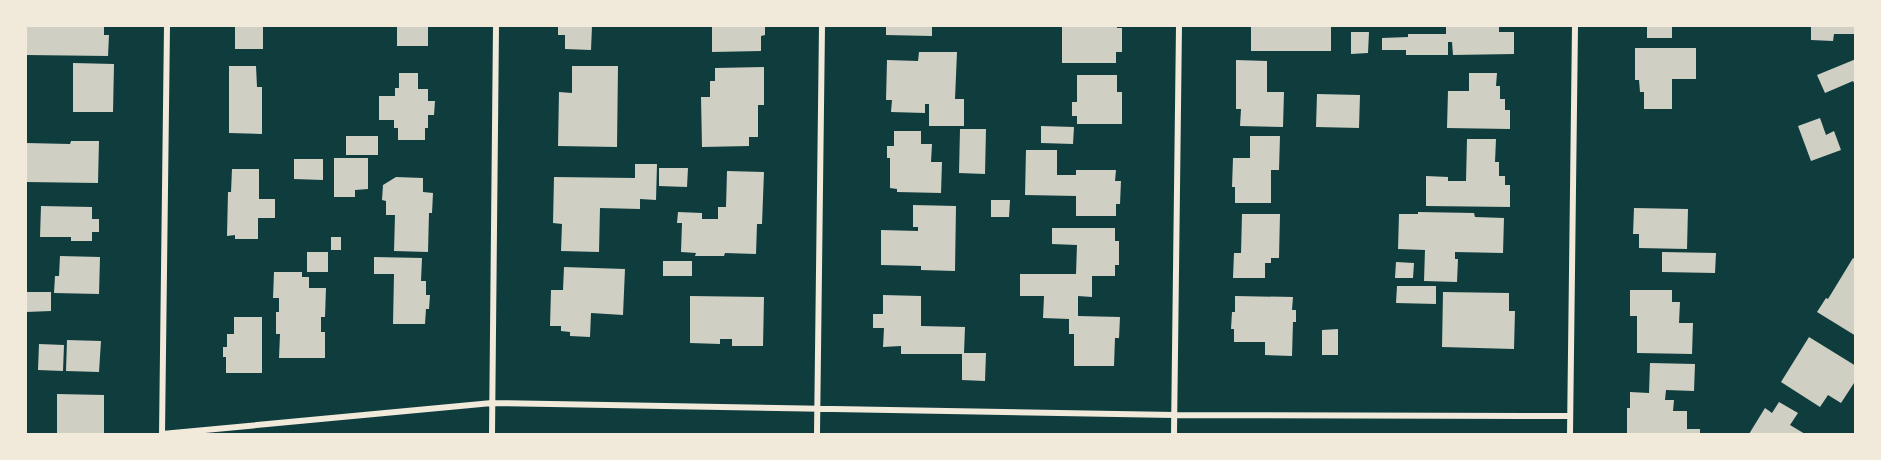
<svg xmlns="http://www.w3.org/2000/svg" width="1881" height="460" font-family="Literata,serif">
<rect width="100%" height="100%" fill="#0f3d3e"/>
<path fill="#cfcfc3" d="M 26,26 L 104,26 L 104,35 L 109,35 L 108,56 L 26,55 Z
M 235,26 L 263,26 L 263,49 L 235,49 Z
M 397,26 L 428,26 L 428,46 L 397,46 Z
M 558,26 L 592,26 L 591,50 L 565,49 L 565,35 L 558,35 Z
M 712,26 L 765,26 L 765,35 L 761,36 L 761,51 L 712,52 Z
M 886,26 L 932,26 L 932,36 L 886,35 Z
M 1062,26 L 1117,26 L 1117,28 L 1122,28 L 1122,52 L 1116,52 L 1116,63 L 1062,63 Z
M 1251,26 L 1331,26 L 1331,51 L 1251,51 Z
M 1446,26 L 1499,26 L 1499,32 L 1514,32 L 1514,54 L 1453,55 L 1452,42 L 1448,42 L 1448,55 L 1406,55 L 1406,50 L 1382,50 L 1382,38 L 1408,37 L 1408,34 L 1446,34 Z
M 1647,26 L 1672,26 L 1672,38 L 1647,38 Z
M 1811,26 L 1856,26 L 1856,34 L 1834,34 L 1833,41 L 1811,40 Z
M 1351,32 L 1369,32 L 1368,53 L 1351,54 Z
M 1635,48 L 1696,48 L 1696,79 L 1672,79 L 1672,109 L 1644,109 L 1644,92 L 1640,92 L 1639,80 L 1635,80 Z
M 919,52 L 957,52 L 955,99 L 964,99 L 964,126 L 929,126 L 929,104 L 925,104 L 925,113 L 891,112 L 892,100 L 886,100 L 887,60 L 918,61 Z
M 1856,59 L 1856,87 L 1853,81 L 1825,93 L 1817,75 Z
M 1236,60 L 1267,61 L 1267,92 L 1284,92 L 1283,127 L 1240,126 L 1241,109 L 1236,109 Z
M 73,63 L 114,64 L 113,112 L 73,112 Z
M 229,66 L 256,66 L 257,87 L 262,87 L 262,134 L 229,133 Z
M 572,66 L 618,66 L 617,147 L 558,146 L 559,92 L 572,93 Z
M 764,67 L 764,105 L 758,105 L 758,137 L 749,137 L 749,146 L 702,147 L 701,97 L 710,97 L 710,81 L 715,81 L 715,68 Z
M 399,73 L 418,73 L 418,89 L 428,89 L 428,101 L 435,101 L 434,115 L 428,115 L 428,128 L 425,128 L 425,140 L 398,140 L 398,128 L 394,128 L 394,120 L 379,120 L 379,96 L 395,96 L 395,88 L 399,88 Z
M 1469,73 L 1497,73 L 1496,86 L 1500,86 L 1500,99 L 1505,99 L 1505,110 L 1510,110 L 1510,129 L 1447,128 L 1448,91 L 1469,91 Z
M 1077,75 L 1117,75 L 1117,92 L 1122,92 L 1122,124 L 1077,124 L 1077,116 L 1072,116 L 1072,102 L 1077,102 Z
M 1317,94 L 1360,95 L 1359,128 L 1316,127 Z
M 1820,118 L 1826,135 L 1834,131 L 1841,150 L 1811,161 L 1798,126 Z
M 1041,126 L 1074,127 L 1073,144 L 1041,143 Z
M 960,129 L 986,129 L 985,174 L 959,173 Z
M 894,131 L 921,131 L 921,144 L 932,144 L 931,162 L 942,162 L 941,193 L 897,192 L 897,189 L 890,188 L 890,158 L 887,158 L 887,146 L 894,146 Z
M 346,136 L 378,136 L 378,155 L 346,155 Z
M 1250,136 L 1280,136 L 1279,170 L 1271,170 L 1271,203 L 1235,203 L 1235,187 L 1232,187 L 1233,158 L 1250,158 Z
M 1467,139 L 1496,139 L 1495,162 L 1499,162 L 1499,176 L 1505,176 L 1505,185 L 1510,185 L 1510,207 L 1426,206 L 1426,176 L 1448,177 L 1448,181 L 1466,181 Z
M 71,141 L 99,141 L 98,183 L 26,182 L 26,143 L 70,144 Z
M 1026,150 L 1057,150 L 1057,175 L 1076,175 L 1076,170 L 1116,170 L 1115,181 L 1121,181 L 1120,204 L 1116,204 L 1116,216 L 1076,216 L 1076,196 L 1025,195 Z
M 334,158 L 368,158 L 368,189 L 355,190 L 355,197 L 334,197 Z
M 294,159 L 323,159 L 323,180 L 294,179 Z
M 635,164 L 657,164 L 656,200 L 640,199 L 640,209 L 600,208 L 599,252 L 561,251 L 562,224 L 553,223 L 554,177 L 635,178 Z
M 659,168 L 688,168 L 687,187 L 659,186 Z
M 232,169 L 259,169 L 259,199 L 275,199 L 275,218 L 258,218 L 258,239 L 235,239 L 235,235 L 227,236 L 228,192 L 231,192 Z
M 727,171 L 764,172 L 762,224 L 757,224 L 756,254 L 725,253 L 724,256 L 695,256 L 696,253 L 681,252 L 682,223 L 677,223 L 678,212 L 702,213 L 702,219 L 718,219 L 718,207 L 726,207 Z
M 396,177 L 423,178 L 423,192 L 433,193 L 432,213 L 429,213 L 428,252 L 394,251 L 395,215 L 386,215 L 386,201 L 382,200 L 383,185 Z
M 991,200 L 1010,200 L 1009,217 L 991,217 Z
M 913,205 L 956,206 L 955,271 L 921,270 L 921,266 L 881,265 L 881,230 L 918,231 L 918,227 L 913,227 Z
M 41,206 L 92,207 L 92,219 L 99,219 L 99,232 L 92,232 L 92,241 L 71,241 L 71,237 L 40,237 Z
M 1634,208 L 1688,209 L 1687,249 L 1639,248 L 1639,234 L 1633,234 Z
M 1418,212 L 1474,213 L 1475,217 L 1504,218 L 1503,253 L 1455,252 L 1455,259 L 1458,259 L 1457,282 L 1424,281 L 1425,250 L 1398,249 L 1399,214 L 1418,214 Z
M 1242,214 L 1280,214 L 1279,258 L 1271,258 L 1271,263 L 1265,263 L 1265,278 L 1233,278 L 1234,253 L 1241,253 Z
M 1052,228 L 1115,228 L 1115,241 L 1119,241 L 1119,265 L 1115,265 L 1115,276 L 1092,276 L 1092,297 L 1078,296 L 1078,316 L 1120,317 L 1119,338 L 1115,338 L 1114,366 L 1074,366 L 1074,334 L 1069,334 L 1069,319 L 1043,318 L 1044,296 L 1020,296 L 1020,274 L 1076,274 L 1077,245 L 1052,244 Z
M 331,237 L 341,237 L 341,250 L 331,250 Z
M 307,252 L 328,252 L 328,272 L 307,272 Z
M 1662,252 L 1716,253 L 1715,273 L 1662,272 Z
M 60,256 L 100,257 L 99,294 L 54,293 L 55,276 L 59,276 Z
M 374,257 L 422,258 L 421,281 L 426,281 L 426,295 L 430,295 L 429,309 L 426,309 L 425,324 L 393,324 L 394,274 L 374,274 Z
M 1853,258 L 1856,260 L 1856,336 L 1817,312 L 1826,298 L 1828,299 Z
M 663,261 L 692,261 L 692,276 L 663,276 Z
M 1396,262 L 1414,263 L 1413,278 L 1395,278 Z
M 564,267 L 625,269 L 623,315 L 591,313 L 590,337 L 570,336 L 570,332 L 561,331 L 561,326 L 550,326 L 551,290 L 563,290 Z
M 274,272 L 302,272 L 302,277 L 309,277 L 309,288 L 326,288 L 325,317 L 321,317 L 321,332 L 325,332 L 325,358 L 279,358 L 280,334 L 276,334 L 276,312 L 279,312 L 279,298 L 273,298 Z
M 1397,286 L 1436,286 L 1436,304 L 1396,303 Z
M 1630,290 L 1672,290 L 1672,302 L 1680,302 L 1679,323 L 1693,323 L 1692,354 L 1637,353 L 1637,316 L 1630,316 Z
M 26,292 L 51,292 L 51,311 L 26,312 Z
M 1443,292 L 1509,293 L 1509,311 L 1515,311 L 1514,349 L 1442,347 Z
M 883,295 L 921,296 L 921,326 L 965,327 L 964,353 L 986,353 L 985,381 L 962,380 L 962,354 L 901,354 L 901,346 L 883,347 L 884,328 L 873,328 L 873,314 L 883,314 Z
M 690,296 L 764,297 L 763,346 L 732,346 L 732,339 L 720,339 L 720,344 L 690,343 Z
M 1235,296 L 1293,297 L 1292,310 L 1296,310 L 1296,322 L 1293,322 L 1292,356 L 1265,355 L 1265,342 L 1234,342 L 1234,329 L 1231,329 L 1232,312 L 1235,312 Z
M 234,317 L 262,317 L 262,373 L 226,373 L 226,357 L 223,357 L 223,347 L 227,347 L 227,334 L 234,334 Z
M 1338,329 L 1338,355 L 1322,355 L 1322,330 Z
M 1809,337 L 1856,366 L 1856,380 L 1841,403 L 1828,395 L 1820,407 L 1781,382 Z
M 67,340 L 101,341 L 99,372 L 66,371 Z
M 39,344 L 64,345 L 63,371 L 38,370 Z
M 1650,363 L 1695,364 L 1694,391 L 1666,390 L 1665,400 L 1674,400 L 1673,411 L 1687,411 L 1687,429 L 1700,429 L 1700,434 L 1627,434 L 1627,408 L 1630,408 L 1630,392 L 1649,393 Z
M 57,394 L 104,395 L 104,434 L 57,433 Z
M 1779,402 L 1798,413 L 1790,425 L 1805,434 L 1749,434 L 1765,408 L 1772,413 Z"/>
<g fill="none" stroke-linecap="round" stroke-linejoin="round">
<path stroke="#f1e9da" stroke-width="6" d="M 162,434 L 492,403 L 1174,415 L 1570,416
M 162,434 L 167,26
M 492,434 L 496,26
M 817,434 L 822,26
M 1174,434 L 1179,26
M 1570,434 L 1575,26"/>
</g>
<rect width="1881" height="460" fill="none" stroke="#f1e9da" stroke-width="54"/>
</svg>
